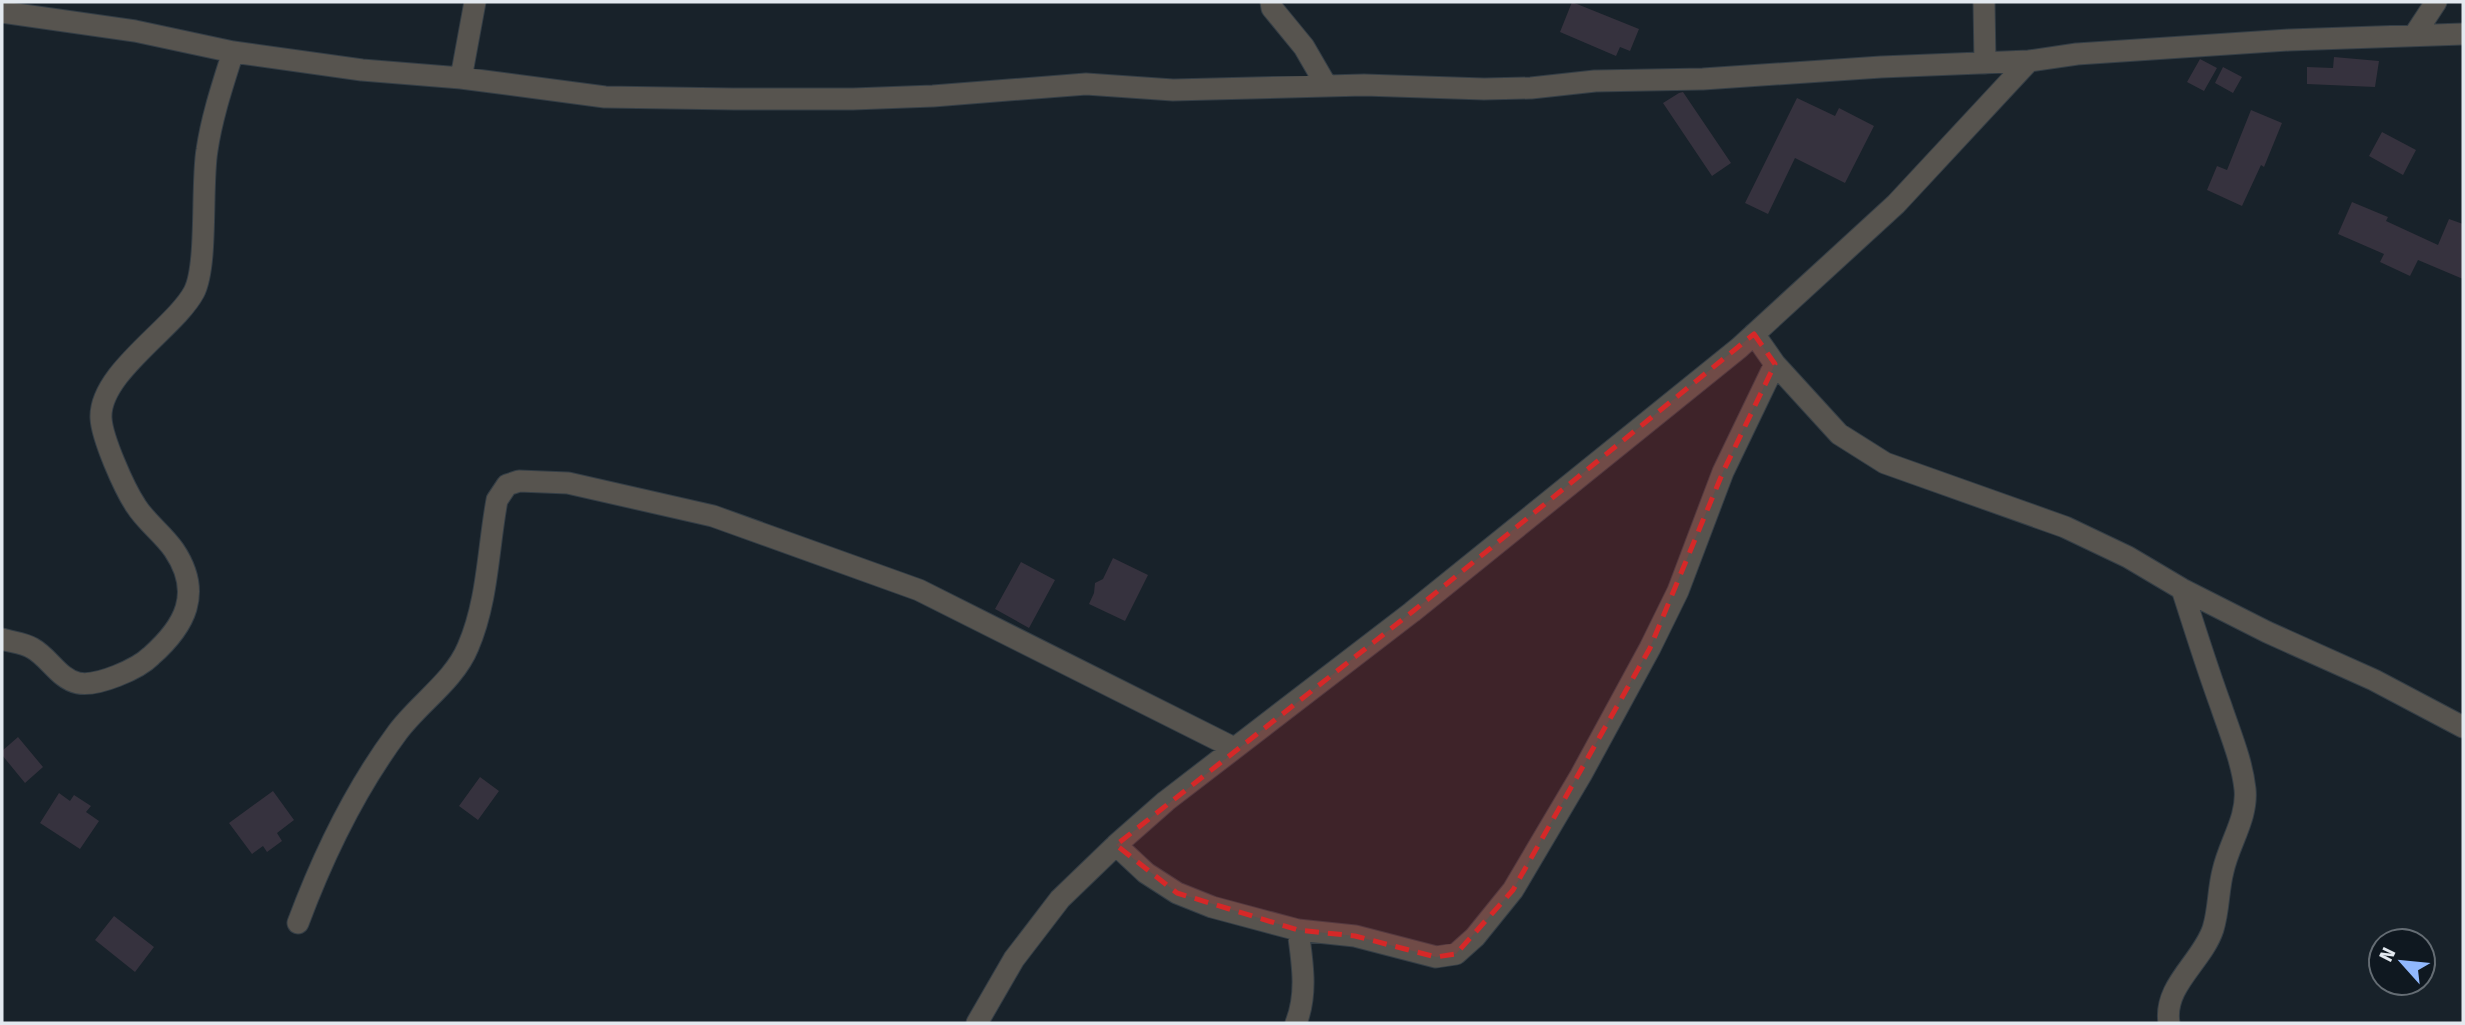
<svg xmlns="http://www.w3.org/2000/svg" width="2465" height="1025" font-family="'Fira Sans',sans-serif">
<rect width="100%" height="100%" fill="#18222a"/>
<path fill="#36323e" d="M 1572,2 L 1639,29 L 1630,51 L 1620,47 L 1616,56 L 1560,32 Z
M 2334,57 L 2379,61 L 2375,87 L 2307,84 L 2307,67 L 2333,68 Z
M 2200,59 L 2217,68 L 2204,91 L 2187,82 Z
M 2223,67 L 2242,77 L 2233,93 L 2215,83 Z
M 1683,92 L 1731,163 L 1712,176 L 1663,103 L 1679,93 Z
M 1797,98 L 1835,116 L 1839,108 L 1874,126 L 1845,183 L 1795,158 L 1768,214 L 1745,203 Z
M 2251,110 L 2282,123 L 2264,167 L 2261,165 L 2242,206 L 2207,190 L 2217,166 L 2227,170 Z
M 2382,132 L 2416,150 L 2403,175 L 2369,156 Z
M 2352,202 L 2388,217 L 2386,221 L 2438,245 L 2449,219 L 2463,224 L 2463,279 L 2418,260 L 2410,276 L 2380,262 L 2384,254 L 2338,234 Z
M 1113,558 L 1148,575 L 1125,621 L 1089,604 L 1094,593 L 1095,583 L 1103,579 Z
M 1021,562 L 1055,580 L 1029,628 L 995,609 Z
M 18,737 L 43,767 L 25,783 L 2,755 L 2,751 Z
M 480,777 L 499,791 L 478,820 L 459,806 Z
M 273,791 L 294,820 L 277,833 L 282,841 L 267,852 L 263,846 L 252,854 L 229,823 Z
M 59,793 L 70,801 L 74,795 L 91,806 L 86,812 L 99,821 L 80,849 L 40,823 Z
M 114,916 L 154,947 L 135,972 L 95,940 Z"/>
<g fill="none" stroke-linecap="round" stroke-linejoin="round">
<defs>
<path id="minor" d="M 1271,2 L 1272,8 L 1304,47 L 1326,85
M 1984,2 L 1985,63
M 2,12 L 135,31 L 233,52 L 362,70 L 461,78 L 605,97 L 734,99 L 853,99 L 933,96 L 1086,84 L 1173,90 L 1364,85 L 1484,89 L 1531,88 L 1595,81 L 1703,79 L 1881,67 L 2029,61 L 2077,54 L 2289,40 L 2463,34
M 2415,34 L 2436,2
M 461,78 L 475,2
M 1754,334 L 1775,364 L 1839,434 L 1885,463 L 2065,527 L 2128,557 L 2182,589 L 2267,632 L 2374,680 L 2463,727
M 2,639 C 11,642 24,643 32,648 C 49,657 59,679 78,683 C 97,687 138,669 151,656 C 185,626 203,593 174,550 C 163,534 146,522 136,506 C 124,488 102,438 101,418 C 99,373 175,328 194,292 C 208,265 201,185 207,150 C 212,116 223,84 233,52
M 1116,845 L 1146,873 L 1177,893 L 1212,907 L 1298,930 L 1355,936 L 1436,957 L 1456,954 L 1475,937 L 1513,890 L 1581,775 L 1650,648 L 1678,591 L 1723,472 L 1775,364
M 298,923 C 323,856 354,791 397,733 C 418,704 454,681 468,647 C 488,601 488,548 497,500 L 507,485 L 519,481 L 568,483 L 713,516 L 919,590 L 1234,748
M 977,1023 L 1014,959 L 1060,899 L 1116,845 L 1166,801 L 1412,612 L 1739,348 L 1896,204 L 2029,61
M 1296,1023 C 1308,993 1302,961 1298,930
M 2169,1023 C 2163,986 2202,962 2213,929 C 2219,910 2218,890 2223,871 C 2229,843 2248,818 2245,789 C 2242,761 2230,733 2221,706 C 2207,668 2195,629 2182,589"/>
</defs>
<use href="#minor" stroke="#343e46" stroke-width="23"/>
<use href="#minor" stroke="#57544f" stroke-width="21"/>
</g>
<path fill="#d62828" fill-opacity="0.2" stroke="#d62828" stroke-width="5" stroke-dasharray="14 9" stroke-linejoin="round" d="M 1754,334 L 1775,364 L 1723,472 L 1650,648 L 1513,890 L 1456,954 L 1436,957 L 1355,936 L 1298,930 L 1177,893 L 1116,845 L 1412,612 Z"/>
<rect width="2465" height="1025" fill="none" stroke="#e3e9ef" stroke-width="7"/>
<g transform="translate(2402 962) rotate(297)"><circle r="33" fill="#0f1820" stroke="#646c73" stroke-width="2"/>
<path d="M0-5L12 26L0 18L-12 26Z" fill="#91b8fd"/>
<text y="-10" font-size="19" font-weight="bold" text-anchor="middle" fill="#e3e9ef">N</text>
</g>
</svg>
